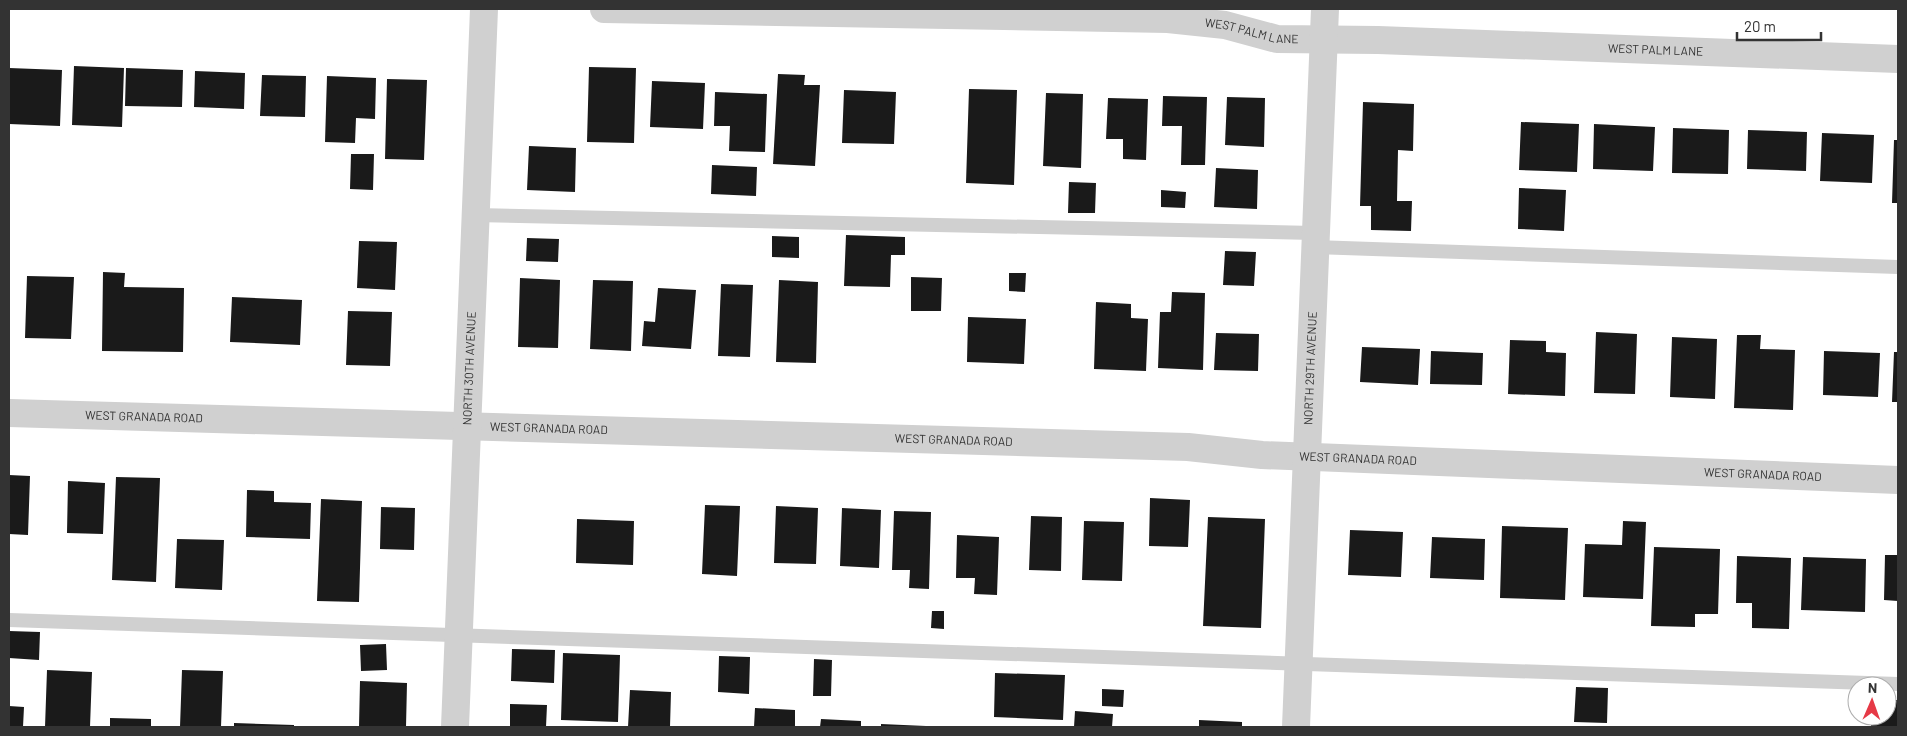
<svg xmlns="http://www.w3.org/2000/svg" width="1907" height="736" font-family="Barlow,sans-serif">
<rect width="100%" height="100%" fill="#fff"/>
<path fill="#1a1a1a" d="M 74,66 L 124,68 L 122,127 L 72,125 Z
M 589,67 L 636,68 L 634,143 L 587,142 Z
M 9,68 L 62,70 L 60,126 L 9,124 Z
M 126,68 L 183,70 L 182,107 L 125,106 Z
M 195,71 L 245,73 L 244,109 L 194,107 Z
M 778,74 L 805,75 L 804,85 L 820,85 L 815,166 L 773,164 Z
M 262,75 L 306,76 L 305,117 L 260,116 Z
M 327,76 L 376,78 L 375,119 L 356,118 L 355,143 L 325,142 Z
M 387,79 L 427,80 L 424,160 L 385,159 Z
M 652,81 L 705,83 L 703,129 L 650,127 Z
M 969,89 L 1017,90 L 1014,185 L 966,183 Z
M 844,90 L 896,92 L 894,144 L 842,143 Z
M 715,92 L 767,94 L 765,152 L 729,151 L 730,126 L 714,126 Z
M 1046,93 L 1083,94 L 1081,168 L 1043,166 Z
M 1163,96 L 1207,97 L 1205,165 L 1181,165 L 1182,126 L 1162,126 Z
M 1227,97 L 1265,98 L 1264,147 L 1225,145 Z
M 1108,98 L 1148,99 L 1146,160 L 1123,159 L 1123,139 L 1106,139 Z
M 1363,102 L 1414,104 L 1413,151 L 1398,150 L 1397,201 L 1412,201 L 1411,231 L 1371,230 L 1371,206 L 1360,206 Z
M 1521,122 L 1579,124 L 1577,172 L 1519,170 Z
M 1594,124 L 1655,127 L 1653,171 L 1593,169 Z
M 1673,128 L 1729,130 L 1728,174 L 1672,173 Z
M 1748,130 L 1807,132 L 1806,171 L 1747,169 Z
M 1822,133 L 1874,135 L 1872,183 L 1820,181 Z
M 1894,140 L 1898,140 L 1898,203 L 1892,203 Z
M 529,146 L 576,148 L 575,192 L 527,190 Z
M 351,154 L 374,154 L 373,190 L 350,189 Z
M 712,165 L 757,167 L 756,196 L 711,194 Z
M 1216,168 L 1258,170 L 1257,209 L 1214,207 Z
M 1069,182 L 1096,183 L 1095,213 L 1068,213 Z
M 1519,188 L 1566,190 L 1564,231 L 1518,229 Z
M 1161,190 L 1186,192 L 1185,208 L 1161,207 Z
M 846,235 L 905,237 L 905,255 L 891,255 L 890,287 L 844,286 Z
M 772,236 L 799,237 L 799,258 L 772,257 Z
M 527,238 L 559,239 L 558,262 L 526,261 Z
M 359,241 L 397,242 L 395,290 L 357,288 Z
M 1225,251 L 1256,252 L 1254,286 L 1223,285 Z
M 103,272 L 125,273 L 124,287 L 184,288 L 183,352 L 102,351 Z
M 1009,273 L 1026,273 L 1025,292 L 1009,291 Z
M 27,276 L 74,277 L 71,339 L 25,338 Z
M 911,277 L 942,278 L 941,311 L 911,311 Z
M 520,278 L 560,280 L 558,348 L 518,347 Z
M 593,280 L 633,281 L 631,351 L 590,349 Z
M 779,280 L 818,282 L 816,363 L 776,362 Z
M 721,284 L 753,285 L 750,357 L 718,356 Z
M 658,288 L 696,290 L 691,349 L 642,346 L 644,321 L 655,322 Z
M 1172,292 L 1205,293 L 1203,370 L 1158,368 L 1160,312 L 1171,312 Z
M 232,297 L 302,300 L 300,345 L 230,342 Z
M 1096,302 L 1131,304 L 1131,318 L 1148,319 L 1146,371 L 1094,369 Z
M 348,311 L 392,312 L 390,366 L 346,365 Z
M 968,317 L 1026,319 L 1024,364 L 967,362 Z
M 1596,332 L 1637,334 L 1635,394 L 1594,393 Z
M 1216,333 L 1259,334 L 1258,371 L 1214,370 Z
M 1737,335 L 1761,335 L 1760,349 L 1795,350 L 1793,410 L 1734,408 Z
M 1672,337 L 1717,339 L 1715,399 L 1670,397 Z
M 1510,340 L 1546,341 L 1546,352 L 1566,353 L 1565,396 L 1508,394 Z
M 1362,347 L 1420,349 L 1418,385 L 1360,382 Z
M 1431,351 L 1483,353 L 1482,385 L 1430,384 Z
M 1824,351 L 1880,353 L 1878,397 L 1823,395 Z
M 1894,352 L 1898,352 L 1898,402 L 1892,402 Z
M 9,475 L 30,476 L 28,535 L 9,534 Z
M 116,477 L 160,478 L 156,582 L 112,580 Z
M 68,481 L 105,483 L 103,534 L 67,533 Z
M 247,490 L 274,491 L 274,502 L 311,503 L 310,539 L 246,537 Z
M 1150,498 L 1190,500 L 1188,547 L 1149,546 Z
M 321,499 L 362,501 L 359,602 L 317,601 Z
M 705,505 L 740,506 L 737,576 L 702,574 Z
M 776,506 L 818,508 L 816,564 L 774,563 Z
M 381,507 L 415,508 L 414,550 L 380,549 Z
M 842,508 L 881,510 L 879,568 L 840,566 Z
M 894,511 L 931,512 L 929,589 L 909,588 L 910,570 L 892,570 Z
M 1031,516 L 1062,517 L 1061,571 L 1029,570 Z
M 1208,517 L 1265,519 L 1261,628 L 1203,626 Z
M 577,519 L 634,521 L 633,565 L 576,563 Z
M 1084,521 L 1124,522 L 1122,581 L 1082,580 Z
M 1623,521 L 1646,522 L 1643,599 L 1583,597 L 1585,544 L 1622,545 Z
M 1502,526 L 1568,528 L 1565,600 L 1500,598 Z
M 1350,530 L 1403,532 L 1401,577 L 1348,575 Z
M 957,535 L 999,537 L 997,595 L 974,594 L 975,578 L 956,578 Z
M 1432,537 L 1485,539 L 1484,580 L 1430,578 Z
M 177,539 L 224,540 L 222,590 L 175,588 Z
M 1654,547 L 1720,549 L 1718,614 L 1695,614 L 1695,627 L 1651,626 Z
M 1885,555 L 1898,555 L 1898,601 L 1884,600 Z
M 1737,556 L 1791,558 L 1789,629 L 1752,628 L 1752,603 L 1736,603 Z
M 1803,557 L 1866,559 L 1865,612 L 1801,610 Z
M 932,611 L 944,611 L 944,629 L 931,628 Z
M 9,631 L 40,632 L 39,660 L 9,658 Z
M 386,644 L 387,670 L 361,671 L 360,645 Z
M 512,649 L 555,650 L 554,683 L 511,681 Z
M 563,653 L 620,655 L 618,722 L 561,720 Z
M 719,656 L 750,657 L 749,694 L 718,692 Z
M 814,659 L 832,660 L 831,696 L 813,696 Z
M 47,670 L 92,672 L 90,727 L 45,727 Z
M 182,670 L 223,671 L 221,727 L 180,727 Z
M 995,673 L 1065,675 L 1063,720 L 994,717 Z
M 360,681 L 407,683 L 406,727 L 359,727 Z
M 1576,687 L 1608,688 L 1607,723 L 1574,722 Z
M 1102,689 L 1124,690 L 1123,707 L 1102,706 Z
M 630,690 L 671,692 L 670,727 L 628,727 Z
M 1887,700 L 1898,700 L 1898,727 L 1871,727 L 1871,716 L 1887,716 Z
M 510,704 L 547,705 L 546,727 L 510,727 Z
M 9,706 L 24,707 L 23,727 L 9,727 Z
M 755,708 L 795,710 L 795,727 L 754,727 Z
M 1075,711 L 1113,714 L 1112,727 L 1074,727 Z
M 110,718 L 151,719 L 151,727 L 110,727 Z
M 821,719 L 861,721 L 861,727 L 820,727 Z
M 1199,720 L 1242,722 L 1242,727 L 1199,727 Z
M 234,723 L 294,725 L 294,727 L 234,727 Z
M 881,724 L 926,726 L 926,727 L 881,727 Z"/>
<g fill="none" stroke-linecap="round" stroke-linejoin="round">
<path stroke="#d0d0d0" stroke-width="14" d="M 475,215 L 1314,233
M 1314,247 L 1898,267
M 9,620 L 1898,684"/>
<g stroke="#d0d0d0" stroke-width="28">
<path id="s1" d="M 604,9 L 1168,19 L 1225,25 L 1277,39 L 1378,40 L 1898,59"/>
<path id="s2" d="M 9,413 L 1188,447 L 1262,455 L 1898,480"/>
<path id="s3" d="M 455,727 L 484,9"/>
<path id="s4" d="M 1296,727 L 1325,9"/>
</g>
</g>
<g text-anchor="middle" stroke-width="5" stroke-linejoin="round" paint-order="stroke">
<g font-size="12" fill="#333" stroke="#fff">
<text dy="4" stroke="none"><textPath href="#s1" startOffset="649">WEST PALM LANE</textPath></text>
<text dy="4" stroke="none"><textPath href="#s1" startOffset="1054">WEST PALM LANE</textPath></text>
<text dy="4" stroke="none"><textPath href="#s3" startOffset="359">NORTH 30TH AVENUE</textPath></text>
<text dy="4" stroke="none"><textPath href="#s4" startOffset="359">NORTH 29TH AVENUE</textPath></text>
<text dy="4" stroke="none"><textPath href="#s2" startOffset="135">WEST GRANADA ROAD</textPath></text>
<text dy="4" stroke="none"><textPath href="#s2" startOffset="540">WEST GRANADA ROAD</textPath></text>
<text dy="4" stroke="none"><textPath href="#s2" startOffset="945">WEST GRANADA ROAD</textPath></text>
<text dy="4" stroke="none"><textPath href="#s2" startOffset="1350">WEST GRANADA ROAD</textPath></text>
<text dy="4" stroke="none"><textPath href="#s2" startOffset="1755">WEST GRANADA ROAD</textPath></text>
</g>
</g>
<rect width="1907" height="736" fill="none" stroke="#333333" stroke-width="20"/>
<g transform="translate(1872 701) rotate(2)"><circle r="24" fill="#ffffff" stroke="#adadad"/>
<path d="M0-4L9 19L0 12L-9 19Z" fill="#e63946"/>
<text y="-8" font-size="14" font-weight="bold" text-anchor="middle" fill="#333333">N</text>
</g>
<path d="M1737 32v8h84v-8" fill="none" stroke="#333333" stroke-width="2.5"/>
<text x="1744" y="32" font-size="15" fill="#333333" stroke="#ffffff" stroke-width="4" paint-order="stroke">20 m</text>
</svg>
